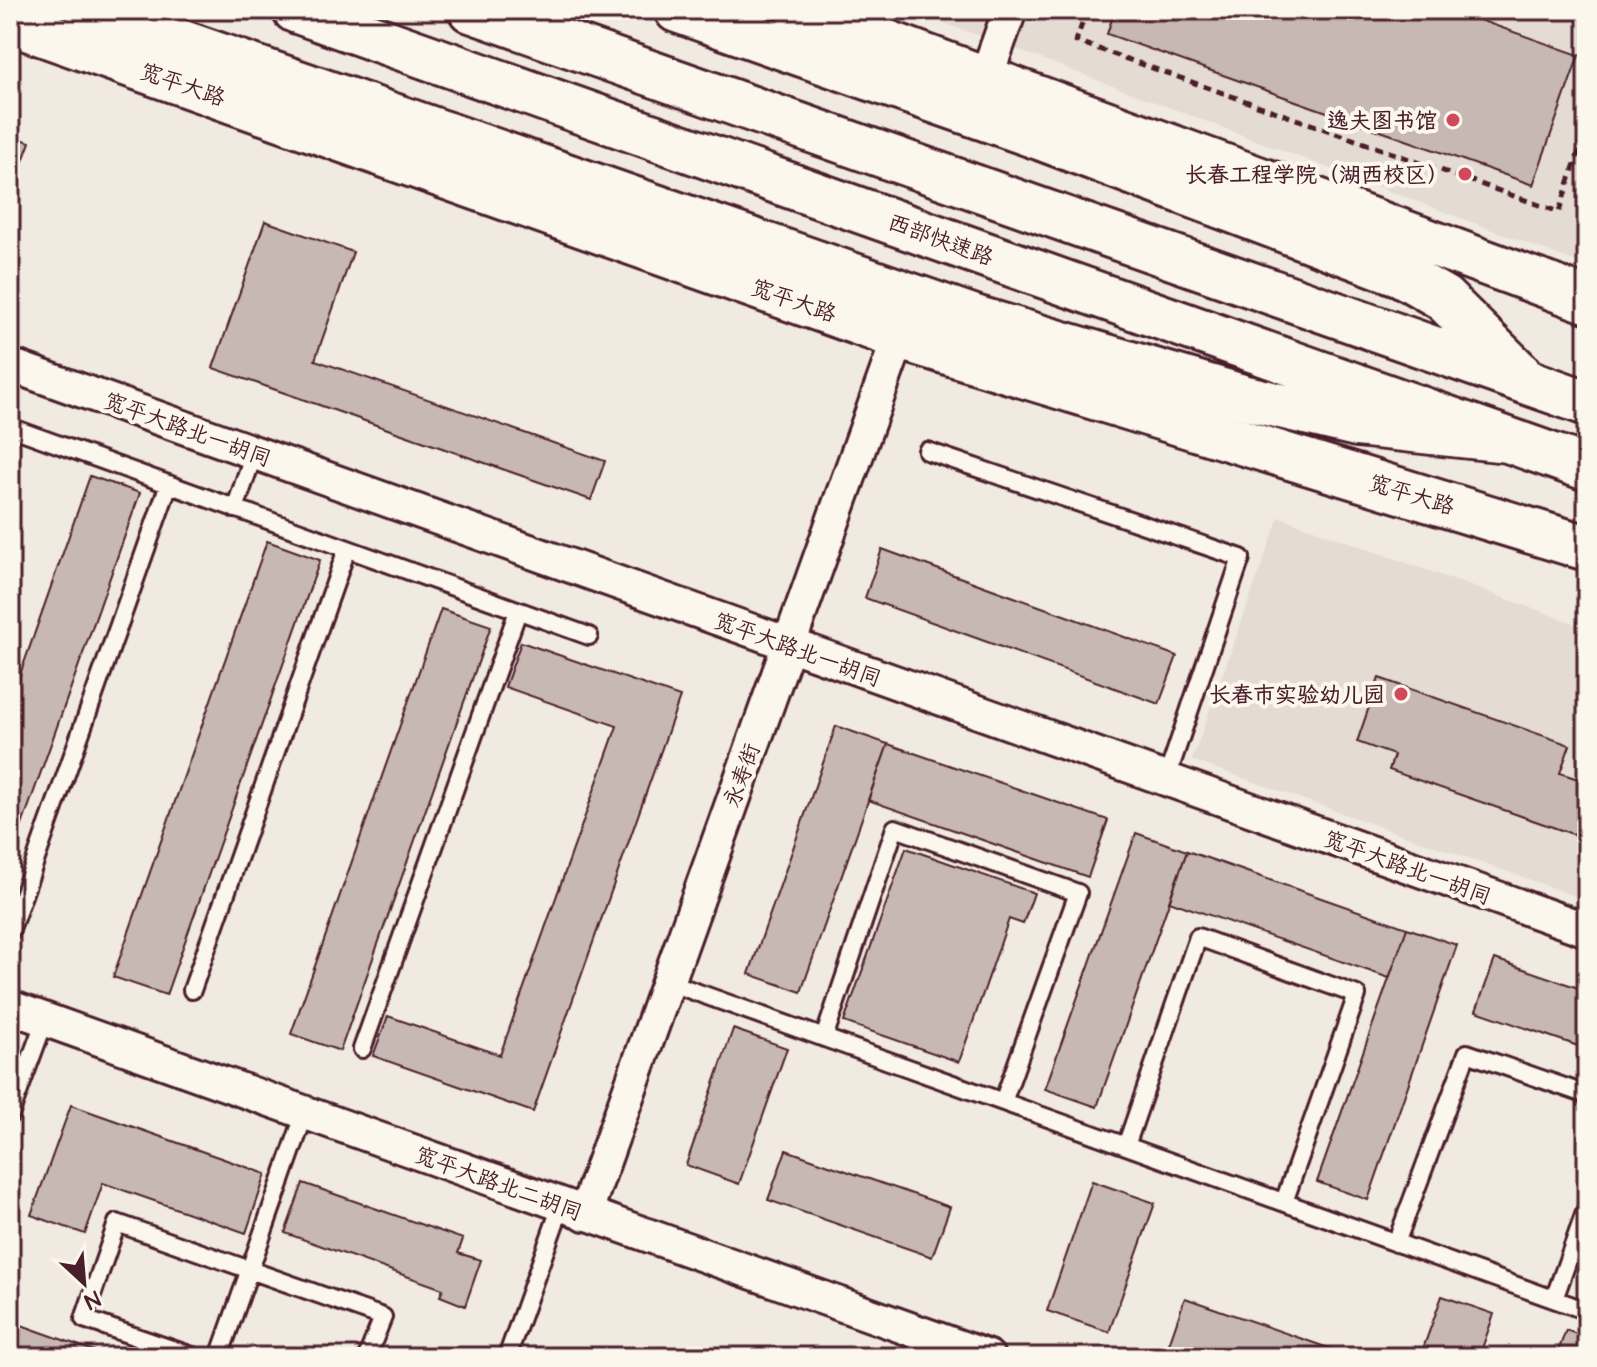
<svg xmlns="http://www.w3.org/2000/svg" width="1597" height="1367" font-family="'Architects Daughter','LXGW WenKai TC',sans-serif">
<rect width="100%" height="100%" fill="#f0eae0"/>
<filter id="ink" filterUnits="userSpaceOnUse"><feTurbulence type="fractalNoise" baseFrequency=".0125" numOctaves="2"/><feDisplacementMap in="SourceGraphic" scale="16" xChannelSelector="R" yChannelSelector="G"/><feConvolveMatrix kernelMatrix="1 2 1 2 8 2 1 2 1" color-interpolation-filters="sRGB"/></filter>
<g filter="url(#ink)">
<path fill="#e4dbd2" d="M 908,10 L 1587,10 L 1587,266 L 1021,51 Z
M 1279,517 L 1587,628 L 1587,900 L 1192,760 Z"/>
<path fill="#c8b8b3" stroke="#4a1f2b" stroke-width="2" d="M 1115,10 L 1451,10 L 1579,55 L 1533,185 L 1107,34 Z
M 10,135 L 30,142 L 15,182 L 10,180 Z
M 265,221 L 353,252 L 315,360 L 605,461 L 591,500 L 213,368 Z
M 90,476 L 140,493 L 10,859 L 10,703 Z
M 267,541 L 320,560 L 166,995 L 113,977 Z
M 882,549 L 1177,656 L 1159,704 L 865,598 Z
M 441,609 L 491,626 L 340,1051 L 291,1034 Z
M 521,642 L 680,697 L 533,1112 L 373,1056 L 388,1016 L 500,1055 L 617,726 L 505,687 Z
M 1379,678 L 1570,745 L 1560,773 L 1578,779 L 1587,752 L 1587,839 L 1389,770 L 1394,755 L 1357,742 Z
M 836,726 L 888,744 L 801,992 L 749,974 Z
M 888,744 L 1108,820 L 1088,877 L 868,800 Z
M 1136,833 L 1187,851 L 1097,1107 L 1045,1089 Z
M 906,848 L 1034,893 L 1023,924 L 1009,919 L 959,1062 L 844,1022 Z
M 1187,851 L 1407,928 L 1389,978 L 1169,901 Z
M 1407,928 L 1457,945 L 1368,1200 L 1317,1182 Z
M 1495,959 L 1587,991 L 1587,1049 L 1476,1011 Z
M 733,1029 L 787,1048 L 739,1184 L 686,1165 Z
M 71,1105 L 266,1174 L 246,1233 L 103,1183 L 85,1234 L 31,1215 Z
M 786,1150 L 950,1207 L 932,1257 L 768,1200 Z
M 1092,1181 L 1155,1203 L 1109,1332 L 1047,1311 Z
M 303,1183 L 463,1239 L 458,1253 L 481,1260 L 465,1306 L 440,1296 L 443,1289 L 285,1233 Z
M 1442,1296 L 1494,1314 L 1479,1357 L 1420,1357 Z
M 1185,1298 L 1354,1357 L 1187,1357 L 1167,1350 Z
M 10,1321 L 111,1357 L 10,1357 Z
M 1566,1330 L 1587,1338 L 1587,1357 L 1556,1357 Z"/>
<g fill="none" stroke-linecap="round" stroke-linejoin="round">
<defs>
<path id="service" d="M 10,427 L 589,636
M 927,451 L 1241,558 L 1166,780
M 235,509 L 254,453
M 10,932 L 169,484
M 668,982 L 1587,1311
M 192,990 L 347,549
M 824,1038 L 895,828 L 1078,893 L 1003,1102
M 362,1049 L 518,611
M 10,1115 L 45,1020
M 1126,1146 L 1198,937 L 1357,995 L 1284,1202
M 1396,1243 L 1467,1053 L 1587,1095
M 1554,1299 L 1587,1207
M 195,1357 L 84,1319 L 117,1223 L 383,1317 L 367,1357
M 219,1357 L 305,1113
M 507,1357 L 561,1206"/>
<path id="minor" d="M 986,77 L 1010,10
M 10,365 L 1587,930
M 10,1007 L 988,1357
M 585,1214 L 899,337"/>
<path id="secondary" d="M 798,10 L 1587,300
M 10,22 L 899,337 L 1587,548"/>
<path id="trunk" d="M 88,10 L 978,319 L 1246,398 L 1357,424 L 1508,440
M 295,10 L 1587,468
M 471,10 L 1587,403
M 677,10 L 1042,138 L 1401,274 L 1443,298 L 1518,372"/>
</defs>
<use href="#service" stroke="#4a1f2b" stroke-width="22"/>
<use href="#minor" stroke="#4a1f2b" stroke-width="38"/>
<use href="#secondary" stroke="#4a1f2b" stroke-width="50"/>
<use href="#trunk" stroke="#4a1f2b" stroke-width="50"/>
<path stroke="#4a1f2b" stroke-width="5" stroke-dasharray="8 6" stroke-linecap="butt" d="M 1087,10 L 1076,41 L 1559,212 L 1587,127"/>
<use href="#service" stroke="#fbf7ec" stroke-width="16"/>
<use href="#minor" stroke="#fbf7ec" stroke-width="32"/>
<use href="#secondary" stroke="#fbf7ec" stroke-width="44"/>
<use href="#trunk" stroke="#fbf7ec" stroke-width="44"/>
</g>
</g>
<g fill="#d1495b" stroke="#fbf7ec" stroke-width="3">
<circle cx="1453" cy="120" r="8"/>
<circle cx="1465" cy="174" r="8"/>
<circle cx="1401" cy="694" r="8"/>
</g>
<g text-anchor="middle" stroke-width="8" stroke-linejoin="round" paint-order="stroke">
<g font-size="22" fill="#4a1f2b" stroke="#fbf7ec">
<text transform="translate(183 84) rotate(19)" y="8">宽平大路</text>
<text transform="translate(941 239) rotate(20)" y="8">西部快速路</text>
<text transform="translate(794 300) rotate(19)" y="8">宽平大路</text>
<text transform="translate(188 429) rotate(20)" y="8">宽平大路北一胡同</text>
<text transform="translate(1412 494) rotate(17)" y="8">宽平大路</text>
<text transform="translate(798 649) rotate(20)" y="8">宽平大路北一胡同</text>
<text transform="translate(741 775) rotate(-70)" y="8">永寿街</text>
<text transform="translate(1408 867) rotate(20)" y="8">宽平大路北一胡同</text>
<text transform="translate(499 1183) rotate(20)" y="8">宽平大路北二胡同</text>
</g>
<g font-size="22" font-weight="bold" fill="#4a1f2b" stroke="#fbf7ec" text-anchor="end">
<text x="1437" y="128">逸夫图书馆</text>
<text x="1449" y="182">长春工程学院（湖西校区）</text>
<text x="1385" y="702">长春市实验幼儿园</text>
</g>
</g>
<rect width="1597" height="1367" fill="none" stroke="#fbf7ec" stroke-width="40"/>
<rect x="20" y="20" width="1557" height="1327" fill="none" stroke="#4a1f2b" stroke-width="3" filter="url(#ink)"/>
<g transform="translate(84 1283) rotate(154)" stroke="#fbf7ec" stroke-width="6" paint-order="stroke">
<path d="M0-6L14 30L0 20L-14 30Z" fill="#4a1f2b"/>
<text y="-12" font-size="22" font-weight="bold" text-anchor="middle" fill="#4a1f2b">N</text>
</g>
</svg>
